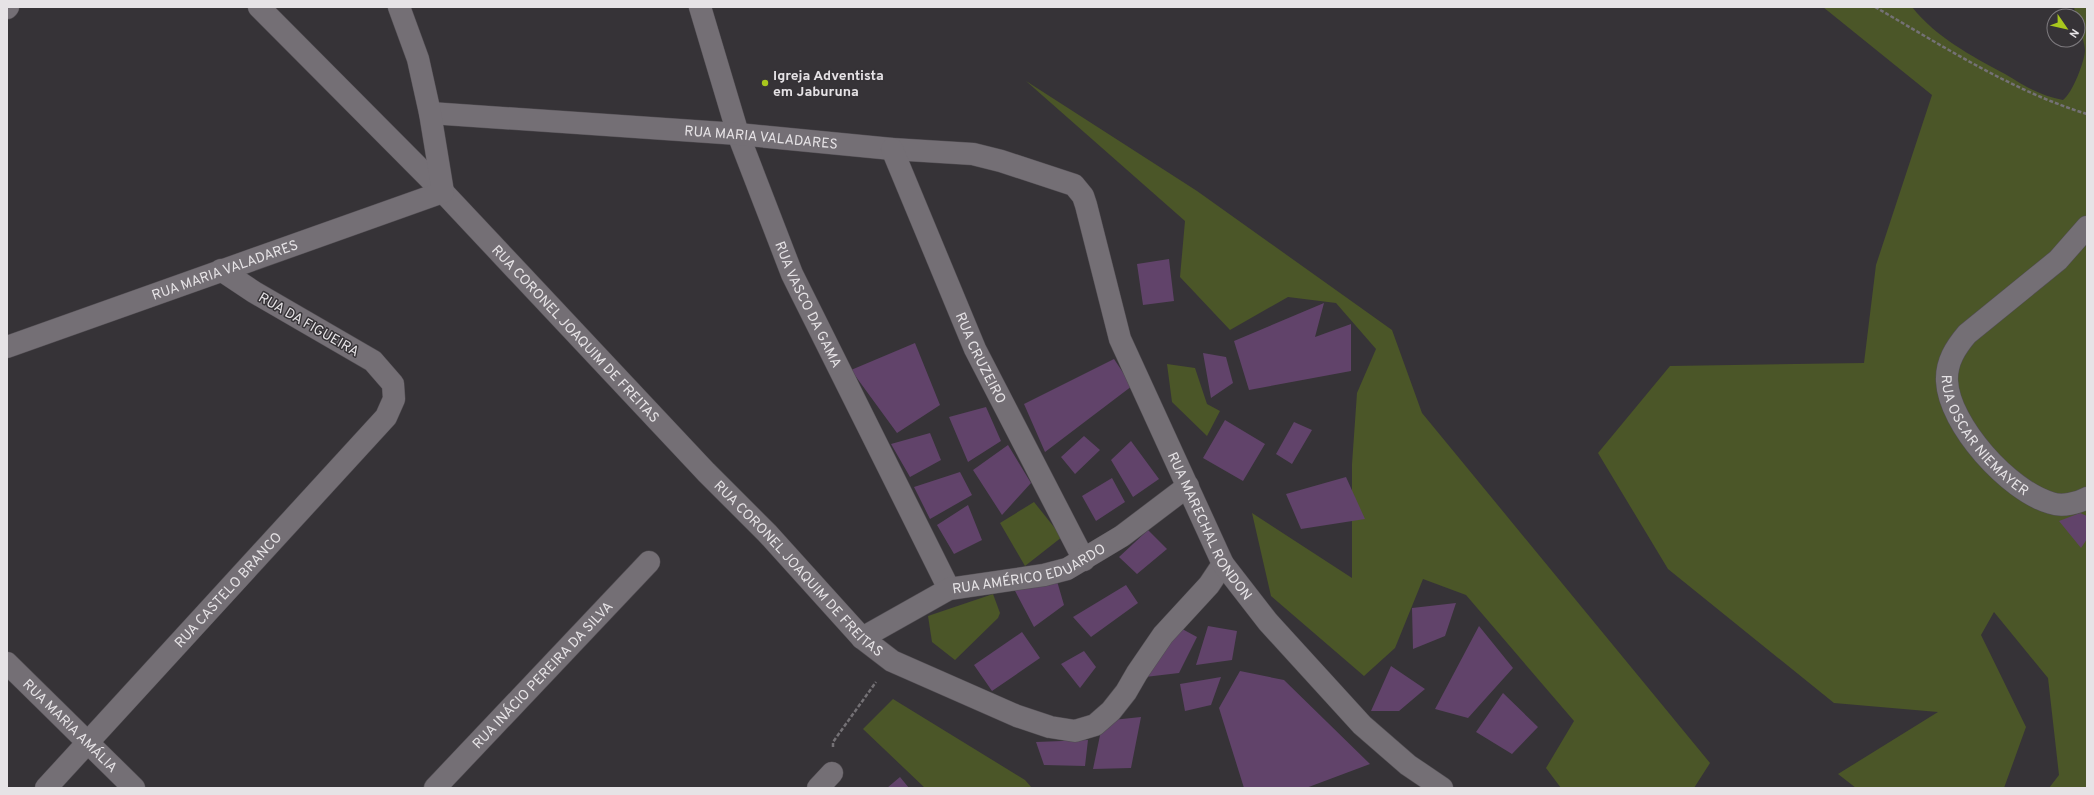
<svg xmlns="http://www.w3.org/2000/svg" width="2094" height="795" font-family="Overpass,sans-serif">
<rect width="100%" height="100%" fill="#363337"/>
<path fill="#4b5628" d="M 1823,7 L 1912,7 C 1937,38 1970,55 2005,74 C 2025,86 2040,96 2063,100 C 2072,94 2085,61 2085,50 C 2084,38 2078,28 2078,16 L 2076,16 L 2074,7 L 2087,7 L 2087,788 L 2049,788 L 2059,775 L 2048,678 L 1994,612 L 1981,635 L 2026,727 L 2004,788 L 1856,788 L 1838,774 L 1938,712 L 1834,703 L 1668,569 L 1598,453 L 1670,366 L 1864,363 L 1876,265 L 1932,95 Z
M 1026,81 L 1197,191 L 1392,330 L 1422,413 L 1710,763 L 1694,788 L 1561,788 L 1546,768 L 1574,721 L 1466,595 L 1423,579 L 1395,648 L 1364,676 L 1271,596 L 1252,513 L 1352,578 L 1352,464 L 1357,393 L 1376,349 L 1336,303 L 1288,297 L 1230,330 L 1180,277 L 1185,221 Z
M 1167,364 L 1195,368 L 1207,404 L 1220,411 L 1207,436 L 1172,402 Z
M 1034,502 L 1062,537 L 1025,566 L 1000,523 Z
M 993,594 L 1000,613 L 998,618 L 955,660 L 932,642 L 928,616 Z
M 893,699 L 1025,780 L 1032,788 L 925,788 L 863,729 Z"/>
<path fill="#61436a" d="M 1169,259 L 1174,301 L 1143,305 L 1137,264 Z
M 1324,303 L 1315,337 L 1351,324 L 1351,371 L 1249,390 L 1234,341 Z
M 915,343 L 940,405 L 897,433 L 851,370 Z
M 1203,353 L 1226,357 L 1233,383 L 1211,398 Z
M 1114,359 L 1132,386 L 1045,452 L 1024,404 Z
M 986,407 L 1001,441 L 968,462 L 949,417 Z
M 1225,420 L 1265,444 L 1243,481 L 1203,458 Z
M 1294,422 L 1312,430 L 1292,464 L 1276,454 Z
M 930,433 L 941,460 L 910,477 L 891,444 Z
M 1084,436 L 1100,450 L 1075,474 L 1061,457 Z
M 1131,441 L 1159,479 L 1133,497 L 1111,460 Z
M 1008,445 L 1031,483 L 1002,515 L 973,470 Z
M 960,472 L 972,495 L 930,519 L 914,487 Z
M 1346,477 L 1365,519 L 1301,529 L 1286,494 Z
M 1112,478 L 1125,502 L 1096,521 L 1082,496 Z
M 968,505 L 982,540 L 954,554 L 937,525 Z
M 2080,513 L 2087,516 L 2087,539 L 2081,548 L 2059,521 Z
M 1148,530 L 1167,549 L 1137,574 L 1119,557 Z
M 1057,581 L 1064,605 L 1034,627 L 1014,589 Z
M 1126,585 L 1138,603 L 1091,637 L 1073,617 Z
M 1456,603 L 1445,636 L 1413,649 L 1412,608 Z
M 1173,624 L 1197,637 L 1179,673 L 1145,677 Z
M 1208,626 L 1237,631 L 1232,660 L 1196,665 Z
M 1479,626 L 1513,668 L 1468,718 L 1435,709 Z
M 1022,632 L 1040,658 L 992,691 L 974,665 Z
M 1084,651 L 1096,667 L 1080,688 L 1061,664 Z
M 1391,666 L 1425,689 L 1399,711 L 1371,711 Z
M 1240,671 L 1284,680 L 1370,764 L 1306,788 L 1244,788 L 1219,708 Z
M 1221,677 L 1211,705 L 1185,711 L 1180,684 Z
M 1503,693 L 1538,727 L 1512,754 L 1476,732 Z
M 1141,717 L 1131,768 L 1093,769 L 1103,721 Z
M 1088,740 L 1085,766 L 1044,765 L 1036,742 Z
M 900,777 L 909,788 L 887,788 Z"/>
<g fill="none" stroke-linecap="round" stroke-linejoin="round">
<defs>
<g id="minor">
<path id="s1" d="M 259,7 L 443,192 L 706,472 L 767,533 L 862,638 L 892,661 L 1017,716 L 1050,727 L 1075,731 L 1095,725 L 1111,711 L 1126,692 L 1137,673 L 1163,635 L 1209,585 L 1223,564"/>
<path id="s2" d="M 700,7 L 738,134 L 792,274 L 949,589"/>
<path d="M 7,8 L 8,7"/>
<path id="s3" d="M 430,113 L 738,134 L 892,149 L 973,154 L 1001,161 L 1074,185 L 1083,196 L 1086,205 L 1120,339 L 1223,564 L 1268,622 L 1362,725 L 1408,765 L 1442,788"/>
<path id="s4" d="M 892,149 L 975,349 L 1084,560"/>
<path id="s5" d="M 2087,227 L 2058,260 L 1967,334 C 1956,347 1946,362 1947,381 C 1949,425 2009,491 2051,503 C 2062,507 2078,503 2087,498"/>
<path id="s6" d="M 7,347 L 443,192 L 430,113 L 418,59 L 399,7"/>
<path id="s7" d="M 862,638 L 949,589 L 1044,575 L 1067,569 L 1122,536 L 1188,486"/>
<path id="s8" d="M 7,663 L 134,788"/>
<path id="s9" d="M 46,788 L 386,417 L 394,399 L 393,384 L 373,361 L 254,292 L 221,270"/>
<path id="s10" d="M 435,788 L 649,562"/>
<path d="M 818,788 L 832,773"/>
</g>
</defs>
<use href="#minor" stroke="#524e53" stroke-width="23"/>
<path stroke="#747175" stroke-width="2.5" stroke-dasharray="4 2" stroke-linecap="butt" d="M 1875,7 C 1943,46 2012,91 2087,114
M 833,747 L 833,742 L 876,682"/>
<use href="#minor" stroke="#746f75" stroke-width="22"/>
</g>
<circle fill="#a8c71d" stroke="#363337" stroke-width="1.5" cx="765" cy="83" r="4"/>
<g text-anchor="middle" stroke-width="3" stroke-linejoin="round" paint-order="stroke">
<g font-size="14" font-weight="bold" fill="#e6e3e6" stroke="#363337" text-anchor="start">
<text x="773" y="80">Igreja Adventista<tspan x="773" dy="16">em Jaburuna</tspan></text>
</g>
<g font-size="14" fill="#e6e3e6" stroke="#363337">
<text dy="5" stroke="none"><textPath href="#s3" startOffset="332">RUA MARIA VALADARES</textPath></text>
<text dy="5" stroke="none"><textPath href="#s6" startOffset="231">RUA MARIA VALADARES</textPath></text>
<text dy="5" stroke="none"><textPath href="#s2" startOffset="317">RUA VASCO DA GAMA</textPath></text>
<text transform="translate(309 324) rotate(30)" y="5">RUA DA FIGUEIRA</text>
<text dy="5" stroke="none"><textPath href="#s1" startOffset="455">RUA CORONEL JOAQUIM DE FREITAS</textPath></text>
<text dy="5" stroke="none"><textPath href="#s4" startOffset="227">RUA CRUZEIRO</textPath></text>
<text dy="5" stroke="none"><textPath href="#s5" startOffset="281">RUA OSCAR NIEMAYER</textPath></text>
<text dy="5" stroke="none"><textPath href="#s3" startOffset="1020">RUA MARECHAL RONDON</textPath></text>
<text dy="5" stroke="none"><textPath href="#s7" startOffset="183">RUA AMÉRICO EDUARDO</textPath></text>
<text dy="5" stroke="none"><textPath href="#s1" startOffset="779">RUA CORONEL JOAQUIM DE FREITAS</textPath></text>
<text dy="5" stroke="none"><textPath href="#s9" startOffset="269">RUA CASTELO BRANCO</textPath></text>
<text dy="5" stroke="none"><textPath href="#s10" startOffset="156">RUA INÁCIO PEREIRA DA SILVA</textPath></text>
<text dy="5" stroke="none"><textPath href="#s8" startOffset="89">RUA MARIA AMÁLIA</textPath></text>
</g>
</g>
<rect width="2094" height="795" fill="none" stroke="#e6e3e6" stroke-width="16"/>
<g transform="translate(2066 28) rotate(124)"><circle r="19" fill="#363337" stroke="#7c797d"/>
<path d="M0-3L7 15L0 10L-7 15Z" fill="#a8c71d"/>
<text y="-6" font-size="11" font-weight="bold" text-anchor="middle" fill="#e6e3e6">N</text>
</g>
</svg>
